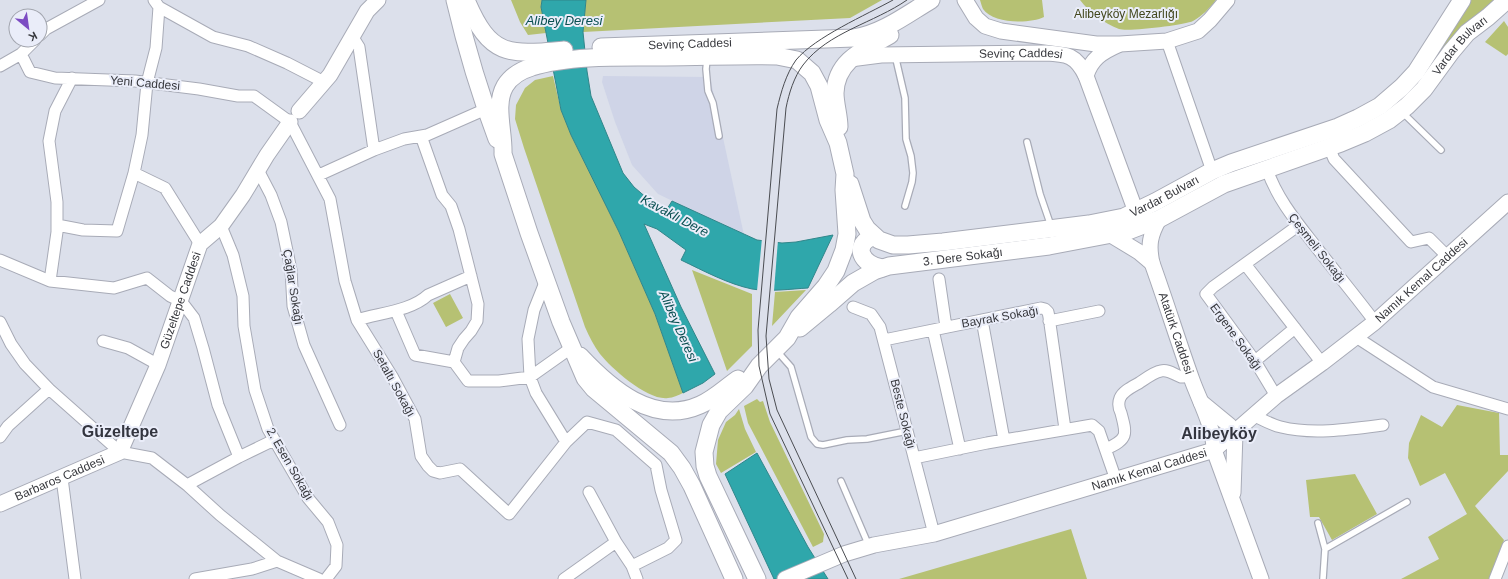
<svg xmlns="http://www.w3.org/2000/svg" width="1508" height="579" font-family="Arial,sans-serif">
<rect width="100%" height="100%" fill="#dce0eb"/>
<path fill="#cfd4e7" d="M 603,76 L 710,77 L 744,235 L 658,194 L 632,165 L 615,122 L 602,82 Z"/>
<path fill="#b6c173" d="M 511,0 L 542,0 L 541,7 L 546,33 L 528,35 L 520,22 Z
M 586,0 L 882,0 L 850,18 L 583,32 Z
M 980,0 L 1042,0 L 1044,17 C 1030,24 993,24 983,9 C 982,7 981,3 980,0 Z
M 1080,0 L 1216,0 C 1210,8 1202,16 1193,21 C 1185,25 1128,32 1119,29 C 1105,24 1089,12 1080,0 Z
M 1470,0 L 1497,0 L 1422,79 L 1421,78 Z
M 1504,21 L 1508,27 L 1508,54 L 1506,56 L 1485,42 Z
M 553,76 L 561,110 L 571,135 L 619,232 L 655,314 L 683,393 C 678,395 673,398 668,398 C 648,401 612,369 600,354 C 594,346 589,336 585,327 L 524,148 L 515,119 L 516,105 L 525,88 L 535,80 Z
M 692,270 L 752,294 L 752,346 L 727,371 Z
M 806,290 L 772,326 L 775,292 Z
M 450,294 L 463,318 L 446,327 L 433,303 Z
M 757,399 L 760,402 L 763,401 L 770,422 L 824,534 L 823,542 L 813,547 L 748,423 L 744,406 Z
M 1457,405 L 1499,413 L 1500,455 L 1508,455 L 1508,471 L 1475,506 L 1504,540 L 1489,579 L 1401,579 L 1439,559 L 1428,537 L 1467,514 L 1445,473 L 1420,486 L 1408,458 L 1409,443 L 1421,415 L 1442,427 Z
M 739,409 L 745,429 L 756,452 L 721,473 L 716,464 L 718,440 L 726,422 L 735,415 Z
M 1355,474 L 1377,514 L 1332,540 L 1319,517 L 1310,517 L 1306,480 Z
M 1071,529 L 1087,579 L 899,579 Z"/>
<path fill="#2fa7ab" stroke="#31868a" d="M 542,0 L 586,0 L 583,32 L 587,71 L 591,96 L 623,173 L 634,187 L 648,199 L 667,209 L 672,201 L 757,240 L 782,243 L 796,242 L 833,235 L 808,288 C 790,289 770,292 752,289 C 728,284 704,271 681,260 L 686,250 L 657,229 L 644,224 L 681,307 L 715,374 L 703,383 L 683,393 L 655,314 L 619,232 L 571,135 L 561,110 L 541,7 Z
M 757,453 L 808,547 L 828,579 L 774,579 L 725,474 Z"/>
<path fill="#dce0eb" d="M 762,238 L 778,240 L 774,291 L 757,291 Z"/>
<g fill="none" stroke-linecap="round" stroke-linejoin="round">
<defs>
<path id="lane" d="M 895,55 L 905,98 L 906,139 L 911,156 L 913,173 L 912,182 L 905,206
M 707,59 L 706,69 L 708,91 L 713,103 L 719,136
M 1402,112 L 1441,150
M 1027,142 L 1040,194 L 1051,226
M 776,350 L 791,367 L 811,437 L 817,444 L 823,445 L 847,440 L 867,439 L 907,431
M 841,481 L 869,546
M 1318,523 L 1325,549
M 1323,579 L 1325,549 L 1407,502"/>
<path id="street" d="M 159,7 L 213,37 L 248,46 L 287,63 L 324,82
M 40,35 L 46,29 L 99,0
M 352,36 L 359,47 L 374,150
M 35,40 L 21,54 L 30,72 L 55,78 L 135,81 L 199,89 L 238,96 L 254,96 L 290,122 L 330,199 L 345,281 L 357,320 L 393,378 L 415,419 L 421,456 L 428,466 L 433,471 L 440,473 L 460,469 L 509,514 L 566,442
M 1167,41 L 1212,171
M 0,66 L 21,54
M 421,136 L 442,195 L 451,206 L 459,229 L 478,304 L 477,321 L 471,331 L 464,339 L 458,348 L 454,362
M 1329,147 L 1334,159 L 1411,242 L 1429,238 L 1448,257
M 1267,169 C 1277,200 1300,226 1320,252 C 1338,275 1357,298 1375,322
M 258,170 L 271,195 L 281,222 L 291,270 L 293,306 L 304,345 L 340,425
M 134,173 L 165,188 L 200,244
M 319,175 L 374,150 L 404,139 L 427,135 L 486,109
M 57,225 L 83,230 L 117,231 L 134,173 L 142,135 L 147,83 L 156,48 L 159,7 L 154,0
M 221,226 L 233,255 L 243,296 L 244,326 L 255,390 L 268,429 L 308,498 L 328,522 L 337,545 L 336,566 L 326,579
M 0,260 L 50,281 L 114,288 L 147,278 L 170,296 L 181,301 L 194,318 L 203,348 L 218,405 L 239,457
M 1245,264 L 1322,363
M 939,279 L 946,327
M 546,280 L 534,310 L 528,339 L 530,377 L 536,393 L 566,442 L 587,422 L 616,430 L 656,465 L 661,490 L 676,540 L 668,548 L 632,566 L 616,542 L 589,492
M 50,281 L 57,232 L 57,202 L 49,141 L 55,111 L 72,78
M 853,307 L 871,314 L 880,327 L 934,534
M 396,311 L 415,355 L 454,362 L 468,381 L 499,381 L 530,377 L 571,348
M 357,320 C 379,313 411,311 428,295 L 471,276
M 982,320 L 1004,440
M 1049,321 L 1099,311
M 0,322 L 11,344 L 25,364 L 49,389 L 120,452 L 152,458 L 187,485 L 220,515 L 277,561 L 319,579
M 933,330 L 960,449
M 1356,337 L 1433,387 L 1508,409
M 884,340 L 1041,308 L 1045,309 L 1048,312 L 1049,317 L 1065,429
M 103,341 L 128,348 L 157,364
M 1255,361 L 1295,328
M 1276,396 L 1255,361 L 1206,294 L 1213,287 L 1299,225
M 1255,416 C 1263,420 1272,425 1281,427 C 1312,435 1352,429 1383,425
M 0,437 L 8,426 L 49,389
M 1106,449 C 1128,439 1127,435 1121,413 C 1119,409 1118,403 1120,398 C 1123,391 1132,387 1139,383 C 1145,379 1154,372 1161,371 C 1168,369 1175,375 1181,377 C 1184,377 1188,376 1191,376
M 914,458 L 987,443 L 1092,425 L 1099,431 L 1116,480
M 62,478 L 75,579
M 187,485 L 239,457 L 274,440
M 632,566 L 637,579
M 195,579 L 252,569 L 277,561
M 564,579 L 616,542
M 1495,579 L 1508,546"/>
<g id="secondary">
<path d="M 965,0 L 976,18 L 985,26 L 1001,31 L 1096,44 L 1120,44 L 1167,41 L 1198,31 L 1210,20 L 1227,0"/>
<path id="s1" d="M 850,59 L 881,55 L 1046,53 C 1067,54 1076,55 1086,76 L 1136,212"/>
<path d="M 1086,76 C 1091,59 1102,52 1118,45"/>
<path d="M 299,111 L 330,75 L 367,11 L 378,0"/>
<path id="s2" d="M 1159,219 C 1150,235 1148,245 1152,263 C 1166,302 1178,341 1192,380 C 1200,402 1214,427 1214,450 L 1261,579"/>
<path d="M 1111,235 L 1139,252 L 1152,263"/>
<path d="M 1201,402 L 1229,425 L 1235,433 L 1233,493"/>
<path id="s3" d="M 0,504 L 120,452 L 158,365 L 200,244 L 221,226 L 243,195 L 267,155 L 290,122"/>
<path id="s4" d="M 785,579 L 844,554 L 874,545 L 934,534 L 1214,450 L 1276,396 L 1322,363 L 1375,322 L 1508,202"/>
</g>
<g id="primary">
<path d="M 455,0 C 466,47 480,94 497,139"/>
<path d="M 466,0 C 490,57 508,55 564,50"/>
<path id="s5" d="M 601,47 L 854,38 C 883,33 906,15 931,0"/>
<path d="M 839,127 C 839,116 835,104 835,93 C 836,59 866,49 890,35"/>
<path id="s6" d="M 850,184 L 862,221 L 867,229 L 879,240 L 893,245 L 908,245 L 943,242 L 1089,224 L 1124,217 L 1155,202 L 1212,171 L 1231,163 L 1338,127 L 1358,118 L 1380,106 L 1402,87 L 1416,72 L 1462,0"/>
<path d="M 874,236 C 851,245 862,265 882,268"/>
<path id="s7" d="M 800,328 L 829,304 L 853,283 L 874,271 L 889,266 L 1049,246 L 1128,231 L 1159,219 L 1224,184 L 1341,143 L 1365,133 L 1389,120 L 1407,106 L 1424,89 L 1451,52 L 1467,33 L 1488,17 L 1507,0"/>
<path d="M 580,356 C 610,388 653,426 700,405 C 714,399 725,388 738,379"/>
<path d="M 734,579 L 692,486 L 682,468 L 671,453 L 594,389 L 585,378 L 561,322 L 529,233 L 503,154 C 504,132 494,105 505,86 C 511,76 522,70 532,67 C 569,55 625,57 665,57 C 702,57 739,55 777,56 L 797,60 L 812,73 L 819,86 L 828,120 L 838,143 L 845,174 L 844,190 L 847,234 L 844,250 L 836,271 L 826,286 L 799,317 L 787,338 L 759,366 L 745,386 L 719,411 L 711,425 L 704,452 L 705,466 L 708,476 L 757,579"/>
</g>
</defs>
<use href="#lane" stroke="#a8abb7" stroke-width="8"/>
<use href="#street" stroke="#a8abb7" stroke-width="13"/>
<use href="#secondary" stroke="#a8abb7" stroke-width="17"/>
<use href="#primary" stroke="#a8abb7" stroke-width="19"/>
<use href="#lane" stroke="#fff" stroke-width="5.5"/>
<use href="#street" stroke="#fff" stroke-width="11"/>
<use href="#secondary" stroke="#fff" stroke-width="15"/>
<use href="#primary" stroke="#fff" stroke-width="17"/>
<path stroke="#4a4c51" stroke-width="1" d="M 848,579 L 770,414 L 759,366 L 758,330 L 777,109 C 781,92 786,74 796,60 C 815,37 866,15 893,0
M 856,579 L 777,410 L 769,379 L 766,336 L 786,108 C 789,93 794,77 803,65 C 828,32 874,23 907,0"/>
</g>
<g text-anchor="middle" stroke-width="4" stroke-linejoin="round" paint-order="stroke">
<g font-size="12" fill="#42471d" stroke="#eaedf9">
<text x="1126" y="18">Alibeyköy Mezarlığı</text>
</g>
<g font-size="12" fill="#37383d" stroke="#eaedf9">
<text dy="4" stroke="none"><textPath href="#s5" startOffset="89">Sevinç Caddesi</textPath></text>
<text dy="4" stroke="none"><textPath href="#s7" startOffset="739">Vardar Bulvarı</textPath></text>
<text dy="4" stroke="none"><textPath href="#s1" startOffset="171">Sevinç Caddesi</textPath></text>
<text transform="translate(145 83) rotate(5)" y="4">Yeni Caddesi</text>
<text dy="4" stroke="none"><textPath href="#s6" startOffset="358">Vardar Bulvarı</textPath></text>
<text transform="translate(1317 248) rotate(52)" y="4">Çeşmeli Sokağı</text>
<text dy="4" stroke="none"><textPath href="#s7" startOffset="184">3. Dere Sokağı</textPath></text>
<text dy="4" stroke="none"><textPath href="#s4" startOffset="717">Namık Kemal Caddesi</textPath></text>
<text transform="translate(293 287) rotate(81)" y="4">Çağlar Sokağı</text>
<text dy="4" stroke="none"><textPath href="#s3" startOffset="294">Güzeltepe Caddesi</textPath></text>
<text transform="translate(1000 317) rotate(-10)" y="4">Bayrak Sokağı</text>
<text dy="4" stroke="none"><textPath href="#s2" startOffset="120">Atatürk Caddesi</textPath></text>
<text transform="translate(1236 337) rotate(54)" y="4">Ergene Sokağı</text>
<text transform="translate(394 383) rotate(61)" y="4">Setaltı Sokağı</text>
<text transform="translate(903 414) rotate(76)" y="4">Beste Sokağı</text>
<text transform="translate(290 464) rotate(60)" y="4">2. Esen Sokağı</text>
<text dy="4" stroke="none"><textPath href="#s4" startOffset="381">Namık Kemal Caddesi</textPath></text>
<text dy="4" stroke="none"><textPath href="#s3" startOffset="65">Barbaros Caddesi</textPath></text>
</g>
<g font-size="13" font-style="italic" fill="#094f51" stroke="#eaedf9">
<text x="564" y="25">Alibey Deresi</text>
<text transform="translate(675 215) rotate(28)" y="5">Kavaklı Dere</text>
<text transform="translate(679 326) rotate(66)" y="5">Alibey Deresi</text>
</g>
<g font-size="16" font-weight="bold" fill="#33353f" stroke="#eaedf9">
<text x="120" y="437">Güzeltepe</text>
<text x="1219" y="439">Alibeyköy</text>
</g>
</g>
<g transform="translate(28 28) rotate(151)"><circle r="19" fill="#eaedf9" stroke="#a2a5ae"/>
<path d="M0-3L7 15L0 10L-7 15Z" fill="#7c4bc3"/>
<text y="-6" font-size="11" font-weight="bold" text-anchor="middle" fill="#37383d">K</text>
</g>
</svg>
